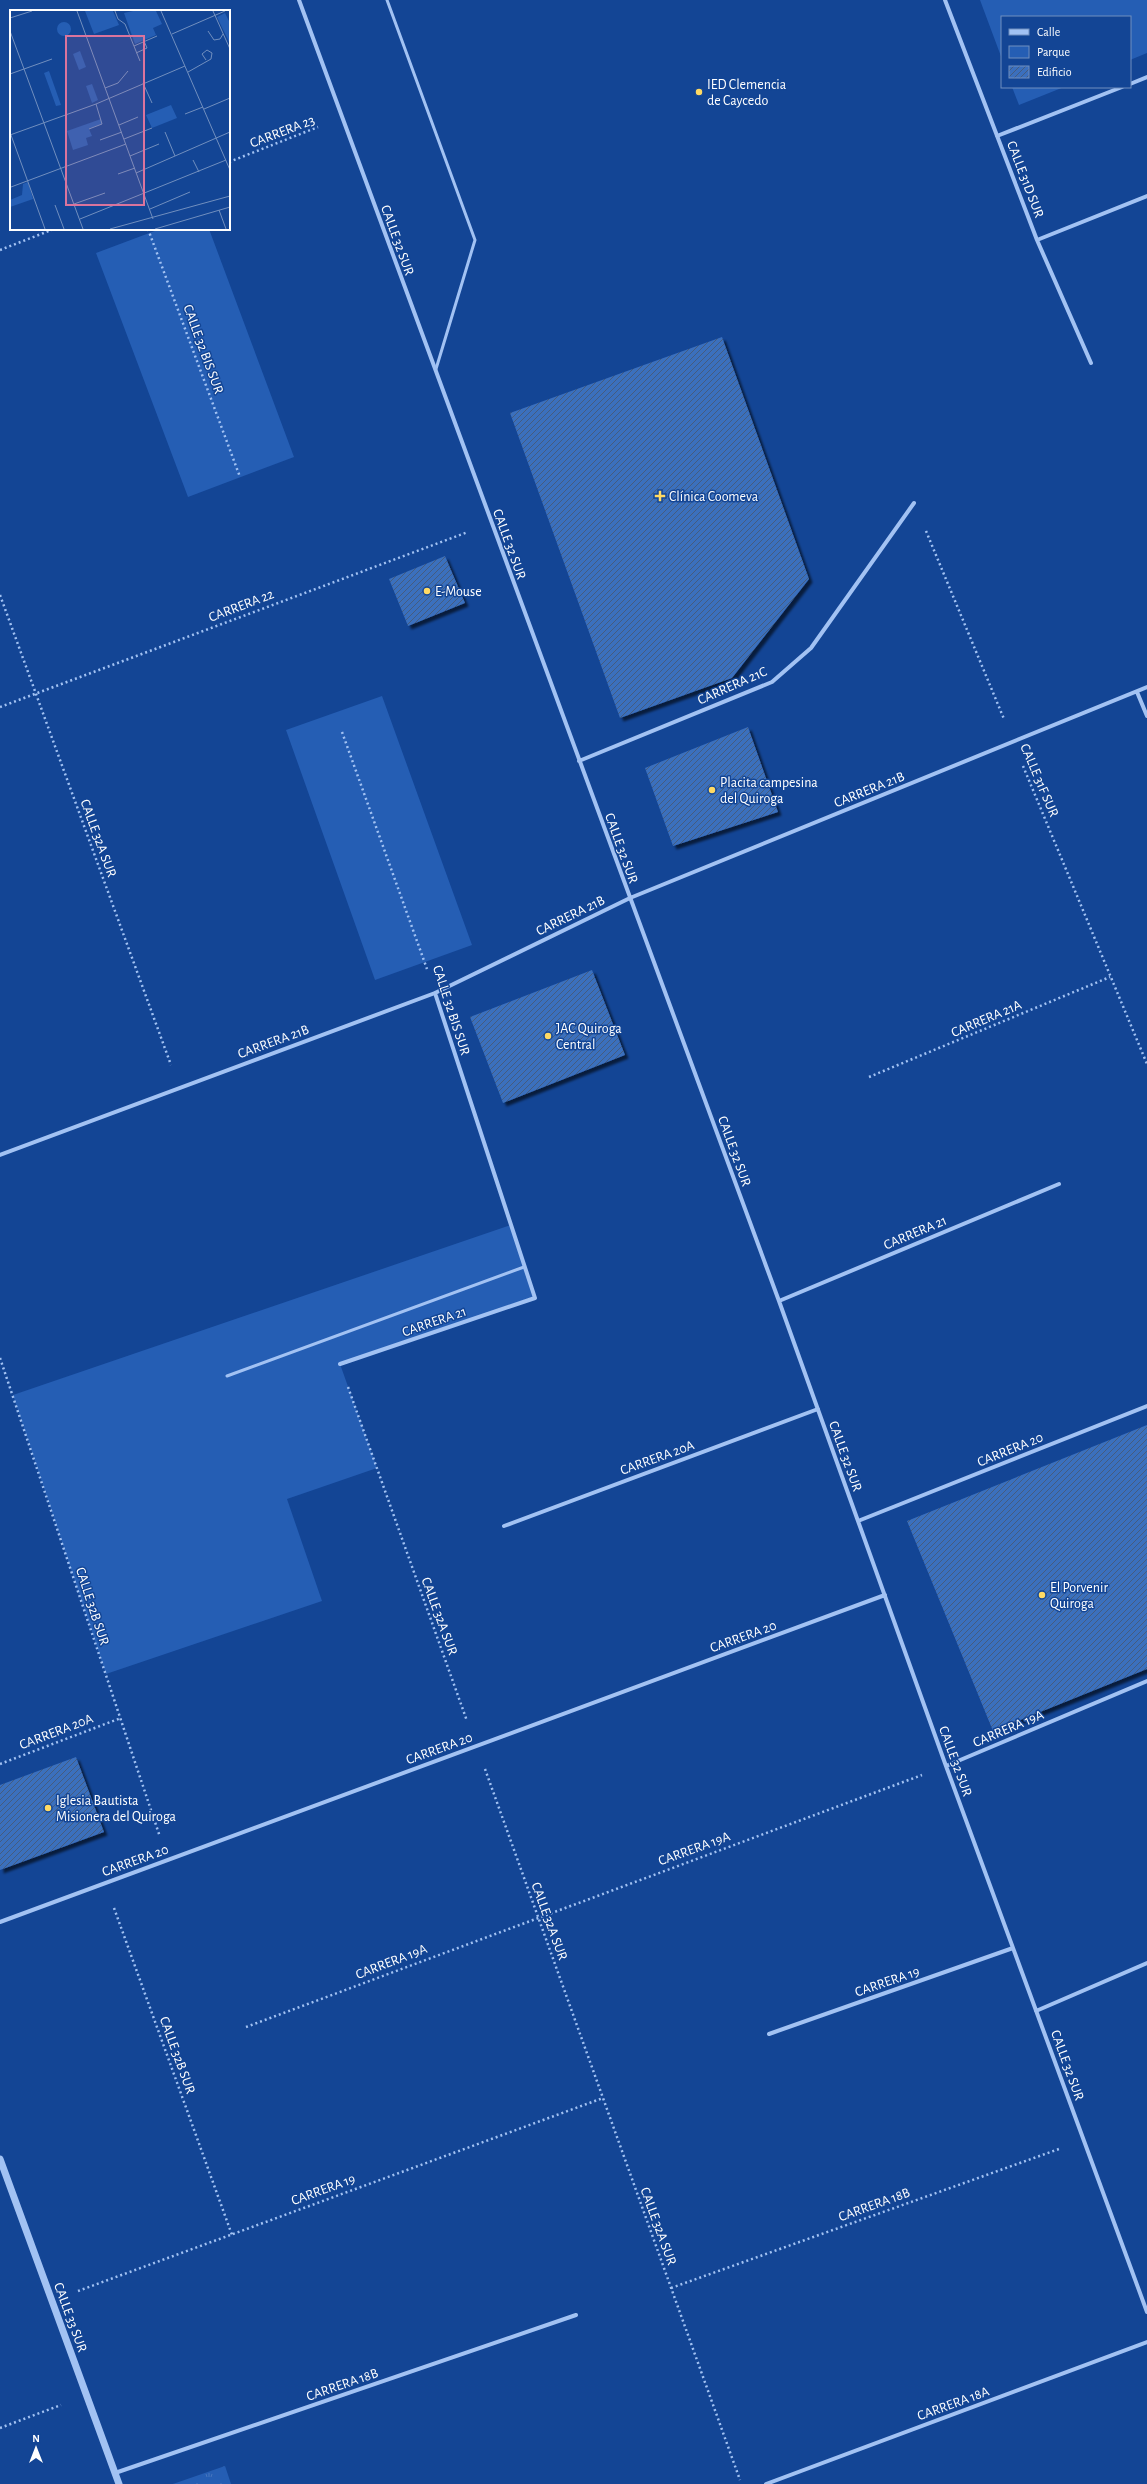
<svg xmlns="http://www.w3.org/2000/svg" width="1147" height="2484" font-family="'Alegreya Sans',sans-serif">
<defs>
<pattern id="grass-tufts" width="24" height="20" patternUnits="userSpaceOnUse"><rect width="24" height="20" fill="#255eb4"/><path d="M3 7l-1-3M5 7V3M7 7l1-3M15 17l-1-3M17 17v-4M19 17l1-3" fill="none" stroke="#4676bf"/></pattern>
<pattern id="building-hatch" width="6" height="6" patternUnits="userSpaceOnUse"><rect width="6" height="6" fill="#3b6fbd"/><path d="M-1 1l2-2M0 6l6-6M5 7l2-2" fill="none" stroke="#445c7f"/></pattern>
<filter id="shadow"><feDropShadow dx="3.5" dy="3.5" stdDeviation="1" flood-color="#0009"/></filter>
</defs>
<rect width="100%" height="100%" fill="#134595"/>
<path fill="url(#grass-tufts)" d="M 225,2466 L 231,2484 L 173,2484 Z"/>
<path fill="#255eb4" d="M 980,0 L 1147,0 L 1147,53 L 1130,60 L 1130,17 L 1002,17 L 1002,59 Z
M 1012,87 L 1064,87 L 1019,105 Z
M 160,229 L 209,229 L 294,457 L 188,497 L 96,253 Z
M 382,696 L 472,945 L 375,980 L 286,730 Z
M 511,1225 L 535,1298 L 340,1364 L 377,1468 L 287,1499 L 322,1601 L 106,1674 L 13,1395 Z"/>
<path fill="url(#building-hatch)" filter="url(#shadow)" d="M 722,337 L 809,579 L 732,678 L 620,718 L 510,413 Z
M 445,556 L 465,603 L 408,626 L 389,579 Z
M 748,727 L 778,812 L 673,846 L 645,768 Z
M 592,970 L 625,1055 L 503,1103 L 470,1017 Z
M 1147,1425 L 1147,1669 L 993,1731 L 907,1521 Z
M 76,1757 L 104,1832 L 0,1870 L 0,1785 Z"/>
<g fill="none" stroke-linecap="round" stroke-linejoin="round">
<path stroke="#a2c2f3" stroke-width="2.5" stroke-dasharray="2 3" stroke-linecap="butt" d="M 229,162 L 318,127
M 148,229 L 240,477
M 0,250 L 54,229
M 926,531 L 1004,719
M 0,595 L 171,1065
M 0,707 L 468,532
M 342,732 L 427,969
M 1023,766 L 1147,1064
M 869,1077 L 1110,977
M 0,1358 L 160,1837
M 348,1387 L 467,1721
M 0,1764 L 121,1718
M 485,1769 L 740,2480
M 114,1908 L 232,2235
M 246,2027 L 922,1775
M 671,2288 L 1059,2149
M 78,2291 L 603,2098
M 0,2428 L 61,2405"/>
<path stroke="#a2c2f3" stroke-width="3" d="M 387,0 L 475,240 L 436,369
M 227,1376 L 524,1267"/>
<path stroke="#a2c2f3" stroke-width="4" d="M 299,0 L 779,1301 L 946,1766 L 1147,2312
M 945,0 L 1037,240 L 1091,363
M 1130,84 L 1147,77
M 997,136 L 1122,87
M 1037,240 L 1147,196
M 1137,692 L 1147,716
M 579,761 L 772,682 L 811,648 L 914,503
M 0,1155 L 435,993 L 630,898 L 1147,687
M 779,1301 L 1059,1184
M 340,1364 L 535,1298 L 435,993
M 858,1521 L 1147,1406
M 504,1526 L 818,1409
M 946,1766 L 1147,1681
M 0,1922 L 885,1595
M 1036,2011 L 1147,1963
M 769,2034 L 1013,1948
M 115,2473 L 576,2315
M 766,2484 L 1147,2342"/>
<path stroke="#a2c2f3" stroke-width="7" d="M 0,2159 L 119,2484"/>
</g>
<g fill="#ffda64" stroke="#134595" stroke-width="1.5">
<circle cx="699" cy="92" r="4"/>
<path d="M658 490h4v4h4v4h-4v4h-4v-4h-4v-4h4z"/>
<circle cx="427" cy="591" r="4"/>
<circle cx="712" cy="790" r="4"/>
<circle cx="548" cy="1036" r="4"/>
<circle cx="1042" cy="1595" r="4"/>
<circle cx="48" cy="1808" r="4"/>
</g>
<g text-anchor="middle" stroke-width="3" stroke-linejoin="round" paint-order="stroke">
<g font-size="14" fill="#fff" stroke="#134595" text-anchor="start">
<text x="707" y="89">IED Clemencia<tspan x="707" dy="16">de Caycedo</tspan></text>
<text x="669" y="501">Clínica Coomeva</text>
<text x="435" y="596">E-Mouse</text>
<text x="720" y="787">Placita campesina<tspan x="720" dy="16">del Quiroga</tspan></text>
<text x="556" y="1033">JAC Quiroga<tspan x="556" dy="16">Central</tspan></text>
<text x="1050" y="1592">El Porvenir<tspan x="1050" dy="16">Quiroga</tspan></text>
<text x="56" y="1805">Iglesia Bautista<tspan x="56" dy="16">Misionera del Quiroga</tspan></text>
</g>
<g font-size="14" fill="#fff" stroke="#134595">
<text transform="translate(282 131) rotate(-21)" y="5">CARRERA 23</text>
<text transform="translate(1026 179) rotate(69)" y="5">CALLE 31D SUR</text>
<text transform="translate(398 240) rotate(70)" y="5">CALLE 32 SUR</text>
<text transform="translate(204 349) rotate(70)" y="5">CALLE 32 BIS SUR</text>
<text transform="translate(510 544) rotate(70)" y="5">CALLE 32 SUR</text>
<text transform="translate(241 605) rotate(-21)" y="5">CARRERA 22</text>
<text transform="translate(732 685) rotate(-24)" y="5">CARRERA 21C</text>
<text transform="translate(1040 780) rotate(67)" y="5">CALLE 31F SUR</text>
<text transform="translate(869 789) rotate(-22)" y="5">CARRERA 21B</text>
<text transform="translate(99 838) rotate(70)" y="5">CALLE 32A SUR</text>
<text transform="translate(622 848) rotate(70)" y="5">CALLE 32 SUR</text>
<text transform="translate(570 915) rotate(-26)" y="5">CARRERA 21B</text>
<text transform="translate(452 1010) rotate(72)" y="5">CALLE 32 BIS SUR</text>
<text transform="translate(986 1018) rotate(-23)" y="5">CARRERA 21A</text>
<text transform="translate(273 1041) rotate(-20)" y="5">CARRERA 21B</text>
<text transform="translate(735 1151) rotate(70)" y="5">CALLE 32 SUR</text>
<text transform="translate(915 1232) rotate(-23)" y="5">CARRERA 21</text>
<text transform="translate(434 1321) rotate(-19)" y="5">CARRERA 21</text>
<text transform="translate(1010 1449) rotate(-22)" y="5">CARRERA 20</text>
<text transform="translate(846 1456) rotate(70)" y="5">CALLE 32 SUR</text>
<text transform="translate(657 1457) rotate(-20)" y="5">CARRERA 20A</text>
<text transform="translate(93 1606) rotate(72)" y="5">CALLE 32B SUR</text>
<text transform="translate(440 1616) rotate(70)" y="5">CALLE 32A SUR</text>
<text transform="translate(743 1636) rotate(-20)" y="5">CARRERA 20</text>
<text transform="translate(1008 1728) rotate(-23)" y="5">CARRERA 19A</text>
<text transform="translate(56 1731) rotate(-21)" y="5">CARRERA 20A</text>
<text transform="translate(439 1748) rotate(-20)" y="5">CARRERA 20</text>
<text transform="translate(956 1761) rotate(70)" y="5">CALLE 32 SUR</text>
<text transform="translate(694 1848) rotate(-20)" y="5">CARRERA 19A</text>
<text transform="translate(135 1860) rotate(-20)" y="5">CARRERA 20</text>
<text transform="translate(550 1921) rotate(70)" y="5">CALLE 32A SUR</text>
<text transform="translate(391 1961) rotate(-21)" y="5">CARRERA 19A</text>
<text transform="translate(887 1981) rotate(-19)" y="5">CARRERA 19</text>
<text transform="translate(178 2055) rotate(70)" y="5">CALLE 32B SUR</text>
<text transform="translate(1068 2065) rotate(70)" y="5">CALLE 32 SUR</text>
<text transform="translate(323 2189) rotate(-20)" y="5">CARRERA 19</text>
<text transform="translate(874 2204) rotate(-20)" y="5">CARRERA 18B</text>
<text transform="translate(659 2226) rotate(70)" y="5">CALLE 32A SUR</text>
<text transform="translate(71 2317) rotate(70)" y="5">CALLE 33 SUR</text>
<text transform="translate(342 2384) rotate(-19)" y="5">CARRERA 18B</text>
<text transform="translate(953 2403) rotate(-20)" y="5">CARRERA 18A</text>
</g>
</g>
<g transform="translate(10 10)">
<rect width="220" height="220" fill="#134595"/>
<path d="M 75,1 L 103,1 L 109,15 L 84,24 ZM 215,3 L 220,13 L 220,34 L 207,7 Z" fill="#255eb4"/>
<path d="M 123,1 L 146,1 L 152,14 L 143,18 L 146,25 L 125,34 L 114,3 ZM47 19a7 7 0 1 1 14 0a7 7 0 1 1-14 0ZM 70,41 L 76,57 L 69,60 L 63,44 ZM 39,61 L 51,95 L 46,96 L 34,63 ZM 82,74 L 88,90 L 82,93 L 76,76 ZM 161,95 L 167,108 L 142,118 L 136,105 ZM 91,109 L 92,114 L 79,119 L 82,126 L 76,128 L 78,135 L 63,140 L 57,121 ZM 18,172 L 23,189 L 0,197 L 0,190 L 12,185 L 13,174 Z" fill="#255eb4"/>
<path fill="none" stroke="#718fbf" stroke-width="1" d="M 67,1 L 143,209M 105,1 L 108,9 L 115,14 L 130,51M 151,1 L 220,160M 203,1 L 220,39M 0,8 L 22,1M 0,21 L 73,219M 198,21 L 204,30 L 210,29 L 213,24M 162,24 L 215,1M 124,36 L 147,26M 126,43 L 137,38 L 134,31M 178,62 L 201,49 L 202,43 L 197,40 L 192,44 L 196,50M 0,64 L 42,49M 133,73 L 142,93M 95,78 L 108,73 L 118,61M 194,99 L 220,88M 175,104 L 193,97M 109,115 L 128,107M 79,119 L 92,114 L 86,94M 155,122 L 165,146M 0,125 L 86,94 L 175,56M 1,125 L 35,219M 114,129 L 142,118M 90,130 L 112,122M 120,146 L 149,134M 183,150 L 189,162M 126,163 L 220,122M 108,164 L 125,158M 1,177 L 116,134M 64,194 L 95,183M 45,195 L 54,219M 140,199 L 180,182M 209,200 L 216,219M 70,209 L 216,150M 100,219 L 220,186M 145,219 L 220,197"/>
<path fill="#da749d" fill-opacity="0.15" stroke="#da749d" stroke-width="2" d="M 56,26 L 134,26 L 134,195 L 56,195 Z"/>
<rect width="220" height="220" fill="none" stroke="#fff" stroke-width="2"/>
</g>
<rect x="1001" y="16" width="130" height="72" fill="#134595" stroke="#718fbf"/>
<rect x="1009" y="29" width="20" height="6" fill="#a2c2f3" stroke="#718fbf"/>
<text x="1037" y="36" font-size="12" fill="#ffffff">Calle</text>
<rect x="1009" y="46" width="20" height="12" fill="#255eb4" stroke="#718fbf"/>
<text x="1037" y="56" font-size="12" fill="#ffffff">Parque</text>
<rect x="1009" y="66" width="20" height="12" fill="url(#building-hatch)" stroke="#718fbf"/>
<text x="1037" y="76" font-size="12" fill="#ffffff">Edificio</text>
<g transform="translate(36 2448)" stroke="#134595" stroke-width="3" paint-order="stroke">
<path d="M0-3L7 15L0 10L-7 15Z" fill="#ffffff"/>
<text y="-6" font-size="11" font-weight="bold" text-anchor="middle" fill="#ffffff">N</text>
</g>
</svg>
